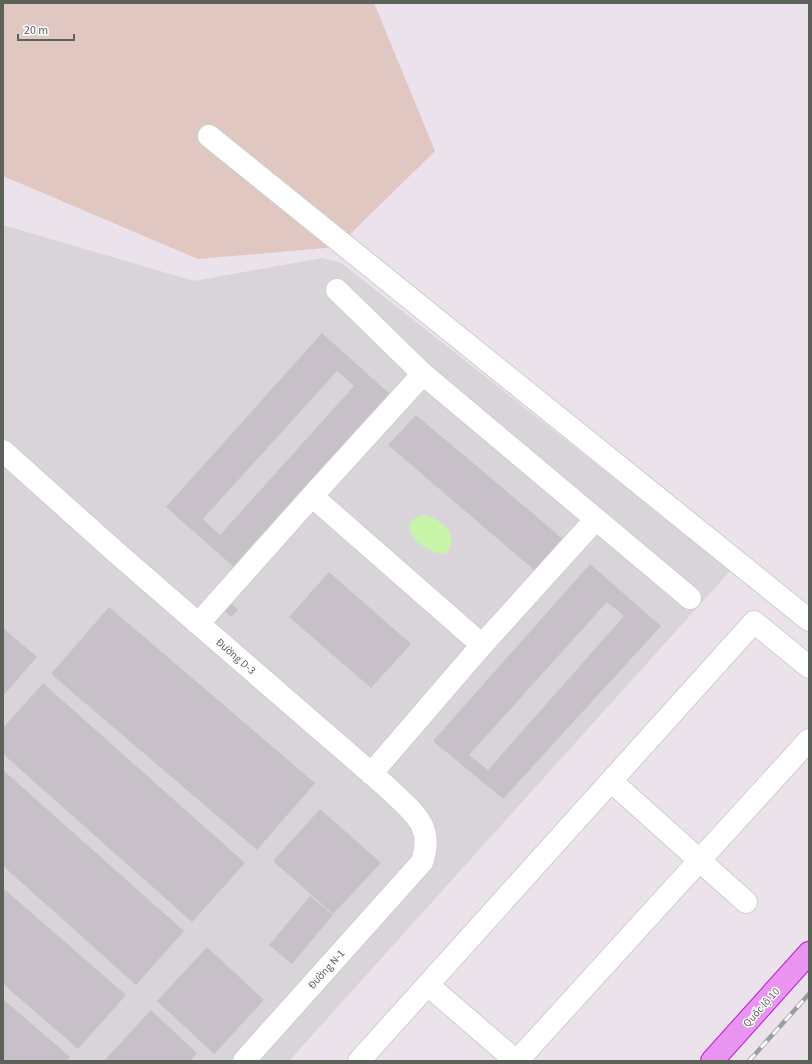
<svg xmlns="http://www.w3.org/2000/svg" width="812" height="1064" font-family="'Source Sans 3',sans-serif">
<rect width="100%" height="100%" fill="#ebe2eb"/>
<path fill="#d9d4da" d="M 3,225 L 194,281 L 322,258 L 341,263 L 731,570 L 289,1061 L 3,1061 Z"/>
<path fill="#e0c7c1" d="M 3,3 L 374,3 L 435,151 L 337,247 L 198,259 L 3,176 Z"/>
<path fill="#c6f4a9" d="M 427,515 C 443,522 462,535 445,554 C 419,553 390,519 427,515 Z"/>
<path fill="#c8c0c9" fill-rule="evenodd" d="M 322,333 L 392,396 L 236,569 L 166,507 ZM 337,371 L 354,386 L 220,535 L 203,519 Z
M 416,415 L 569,544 L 541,576 L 388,445 Z
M 590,564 L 661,626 L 503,799 L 433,741 ZM 607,602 L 624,616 L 488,770 L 469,755 Z
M 329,572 L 411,644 L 371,688 L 289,617 Z
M 228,599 L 238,610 L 231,617 L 220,606 Z
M 109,607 L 315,783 L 257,850 L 51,674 Z
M 3,628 L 37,657 L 3,696 Z
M 43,683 L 245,863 L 192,922 L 3,754 L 3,728 Z
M 3,770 L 184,931 L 136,985 L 3,866 Z
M 320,809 L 381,863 L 333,914 L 273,861 Z
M 3,888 L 126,995 L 78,1049 L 3,984 Z
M 310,896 L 333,915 L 292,964 L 269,945 Z
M 207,947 L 264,1000 L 214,1054 L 157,1001 Z
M 3,999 L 70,1057 L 66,1061 L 3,1061 Z
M 151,1010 L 197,1053 L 190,1061 L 104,1061 Z"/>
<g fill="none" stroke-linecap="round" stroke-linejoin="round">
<defs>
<path id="minor" d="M 209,136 L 809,620
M 337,290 L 423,374
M 3,451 L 118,554 L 388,788 C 412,812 435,825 422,862 L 244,1061
M 312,496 L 423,374 L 690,598
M 198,624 L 312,496 L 482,645 L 371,774
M 482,645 L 596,519
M 611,781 L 746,902
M 428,985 L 516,1061
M 359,1061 L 754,622 L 809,667
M 517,1061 L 809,740"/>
<path id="highway" d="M 712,1061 L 809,953"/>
</defs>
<use href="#minor" stroke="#cbd0ca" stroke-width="24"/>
<use href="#highway" stroke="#ba1ad3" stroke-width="24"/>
<use href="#minor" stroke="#fff" stroke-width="22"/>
<use href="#highway" stroke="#e994f0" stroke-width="22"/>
<defs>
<path id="rail" d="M 749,1061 L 809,994"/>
</defs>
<use href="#rail" stroke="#9c9e9b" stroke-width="4.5"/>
<use href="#rail" stroke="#fff" stroke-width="3" stroke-dasharray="9" stroke-linecap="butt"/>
</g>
<g text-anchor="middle" stroke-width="3" stroke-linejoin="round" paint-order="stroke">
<g font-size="11" fill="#5c615a" stroke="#fff">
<text transform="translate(236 656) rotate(41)" y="4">Đường D-3</text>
<text transform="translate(326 969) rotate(-48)" y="4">Đường N-1</text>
<text transform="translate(761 1007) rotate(-48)" y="4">Quốc lộ 10</text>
</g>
</g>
<rect width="812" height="1064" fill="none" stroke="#5c615a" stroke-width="8"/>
<path d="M18 34v6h56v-6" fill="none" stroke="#5c615a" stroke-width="2"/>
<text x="24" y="34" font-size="12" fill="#5c615a" stroke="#ffffff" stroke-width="3" paint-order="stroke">20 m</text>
</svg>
